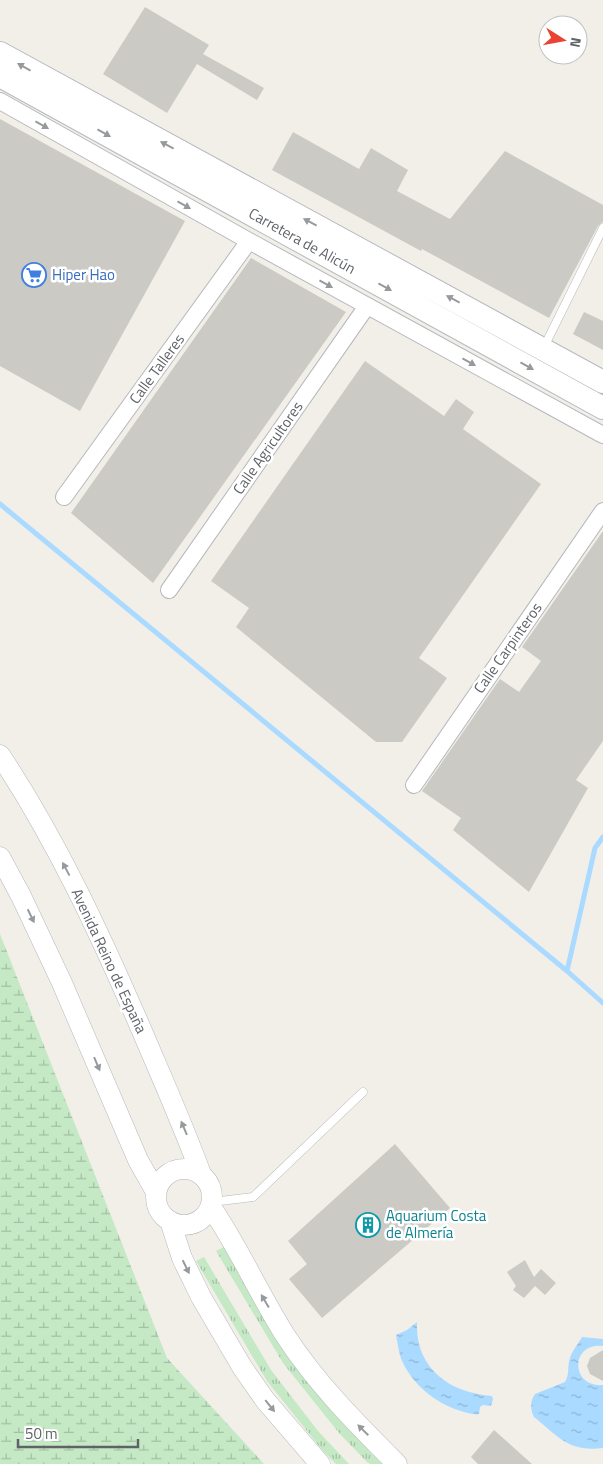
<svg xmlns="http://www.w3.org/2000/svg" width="603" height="1464" font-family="'Titillium Web',sans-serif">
<defs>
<pattern id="grass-tufts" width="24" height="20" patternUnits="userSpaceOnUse" patternTransform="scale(1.25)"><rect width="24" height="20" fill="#c5e8c5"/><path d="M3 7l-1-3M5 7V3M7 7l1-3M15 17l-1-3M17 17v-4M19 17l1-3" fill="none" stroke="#a3c0a4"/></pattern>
<pattern id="wetland-marsh" width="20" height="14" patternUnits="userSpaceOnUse" patternTransform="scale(1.25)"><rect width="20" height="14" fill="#c5e8c5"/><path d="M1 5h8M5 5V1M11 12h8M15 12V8" fill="none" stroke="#a3c0a4"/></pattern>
<pattern id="water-ripples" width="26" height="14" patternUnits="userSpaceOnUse" patternTransform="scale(1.25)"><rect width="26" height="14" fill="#aadaff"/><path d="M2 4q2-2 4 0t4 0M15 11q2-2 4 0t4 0" fill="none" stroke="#8eb4d2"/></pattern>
</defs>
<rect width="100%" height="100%" fill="#f1efe8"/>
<path fill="url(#grass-tufts)" d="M 224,1247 L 287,1352 L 334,1414 L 382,1464 L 370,1464 L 367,1462 L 339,1433 L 283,1363 L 216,1251 Z
M 204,1257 L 271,1370 L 318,1431 L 349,1464 L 336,1464 L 323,1451 L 267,1381 L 196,1261 Z"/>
<path fill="url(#wetland-marsh)" d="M 0,934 L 167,1358 L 264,1464 L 0,1464 Z"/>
<path fill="url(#water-ripples)" d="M 417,1322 C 415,1368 449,1393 492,1396 L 493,1399 L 491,1406 L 483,1405 L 480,1407 L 479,1414 C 474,1415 469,1413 464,1412 C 439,1405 416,1388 404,1365 C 399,1356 398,1345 396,1335 L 407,1330 Z
M 582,1337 L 603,1339 L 603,1346 C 570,1342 570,1388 603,1385 L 603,1448 C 568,1452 559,1437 534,1417 C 530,1409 530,1401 535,1394 L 565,1382 C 570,1374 567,1366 570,1358 C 572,1351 578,1344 582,1337 Z"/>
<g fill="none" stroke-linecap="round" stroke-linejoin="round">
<path stroke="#aadaff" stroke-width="5" d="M 0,504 L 567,971 L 603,1003
M 567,971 L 595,848 L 603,837"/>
</g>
<path fill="#cccac5" d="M 145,7 L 209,45 L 203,54 L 264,88 L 257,100 L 197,64 L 167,113 L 103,74 Z
M 0,119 L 185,221 L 80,411 L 0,366 Z
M 293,132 L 359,169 L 371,148 L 408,170 L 397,191 L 450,219 L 505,151 L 603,205 L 603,222 L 598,226 L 549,318 L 422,249 L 421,251 L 272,170 Z
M 251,258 L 346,312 L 153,583 L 71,513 Z
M 584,312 L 603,321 L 603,350 L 573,334 Z
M 365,361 L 444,416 L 456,399 L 474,412 L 463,429 L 541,484 L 419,658 L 447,678 L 402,742 L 376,742 L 236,627 L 249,608 L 211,581 Z
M 603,531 L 603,741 L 576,780 L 588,788 L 529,892 L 453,830 L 461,818 L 422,791 L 500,679 L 519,692 L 541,661 L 522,647 Z
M 395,1144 L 450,1208 L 322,1318 L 289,1279 L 307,1264 L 288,1241 Z
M 525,1260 L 534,1277 L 541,1269 L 556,1283 L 545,1295 L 535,1286 L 524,1298 L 513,1290 L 516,1286 L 507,1272 Z
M 603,1350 L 603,1381 L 590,1374 L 587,1366 L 590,1358 Z
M 494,1430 L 532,1464 L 478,1464 L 471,1457 Z"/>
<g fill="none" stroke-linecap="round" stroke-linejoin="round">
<defs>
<path id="service" d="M 544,347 L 603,228
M 212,1202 L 253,1197 L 363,1092"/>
<path id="minor" d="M 0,101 L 249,241 L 603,435
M 64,497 L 249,241
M 169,590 L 367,306
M 414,785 L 603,511"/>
<path id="tertiary" d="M 0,755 C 57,841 101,936 142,1031 C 162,1078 183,1125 201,1174
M 0,857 L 21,896 L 62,983 L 138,1160 L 156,1192
M156 1197a28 28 0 1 1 56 0a28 28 0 1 1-56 0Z
M 211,1207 C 239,1248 259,1294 285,1335 C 316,1383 357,1424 397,1464
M 170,1221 L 182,1258 L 201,1297 L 242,1367 L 265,1400 L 320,1464"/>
<path id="secondary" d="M 0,53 L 603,382
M 0,76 L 603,408"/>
</defs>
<use href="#service" stroke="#b5b8bc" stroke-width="9"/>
<use href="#minor" stroke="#b5b8bc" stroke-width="18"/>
<use href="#tertiary" stroke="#b5b8bc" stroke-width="21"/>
<use href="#secondary" stroke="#b6babf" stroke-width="24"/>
<use href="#service" stroke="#fff" stroke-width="8"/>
<use href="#minor" stroke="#fff" stroke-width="16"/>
<use href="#tertiary" stroke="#fff" stroke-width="20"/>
<use href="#secondary" stroke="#fff" stroke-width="22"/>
</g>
<defs><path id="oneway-solid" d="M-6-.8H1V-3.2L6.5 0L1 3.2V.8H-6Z" transform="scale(1.25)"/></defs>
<g fill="#979a9d">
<use href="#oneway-solid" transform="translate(24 67) rotate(-151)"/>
<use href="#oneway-solid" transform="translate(42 125) rotate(29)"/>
<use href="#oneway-solid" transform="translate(104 133) rotate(29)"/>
<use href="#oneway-solid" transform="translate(167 145) rotate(-152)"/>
<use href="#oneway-solid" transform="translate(184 205) rotate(29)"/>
<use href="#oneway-solid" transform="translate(310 222) rotate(-152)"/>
<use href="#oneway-solid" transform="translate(326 284) rotate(29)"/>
<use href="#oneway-solid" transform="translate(385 287) rotate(29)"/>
<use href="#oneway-solid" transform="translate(453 299) rotate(-152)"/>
<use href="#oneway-solid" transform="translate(469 362) rotate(29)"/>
<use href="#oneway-solid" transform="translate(527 366) rotate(29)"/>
<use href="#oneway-solid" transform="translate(66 869) rotate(-118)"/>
<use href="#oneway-solid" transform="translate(31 916) rotate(64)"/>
<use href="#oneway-solid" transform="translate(97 1064) rotate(67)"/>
<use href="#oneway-solid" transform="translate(184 1128) rotate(-113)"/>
<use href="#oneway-solid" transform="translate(186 1267) rotate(64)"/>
<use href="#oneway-solid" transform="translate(265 1301) rotate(-121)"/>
<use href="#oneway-solid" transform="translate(270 1406) rotate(51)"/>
<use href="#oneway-solid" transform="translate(363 1430) rotate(-135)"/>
</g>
<defs>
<symbol id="supermarket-ring" viewBox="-11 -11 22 22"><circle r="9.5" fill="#fff" stroke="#3f7fe0" stroke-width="1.5"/><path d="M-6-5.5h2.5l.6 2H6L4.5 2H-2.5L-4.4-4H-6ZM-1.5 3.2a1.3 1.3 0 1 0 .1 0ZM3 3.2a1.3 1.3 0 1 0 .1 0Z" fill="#3f7fe0"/></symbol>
<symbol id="building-ring" viewBox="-11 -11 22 22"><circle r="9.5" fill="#fff" stroke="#0f9aa8" stroke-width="1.5"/><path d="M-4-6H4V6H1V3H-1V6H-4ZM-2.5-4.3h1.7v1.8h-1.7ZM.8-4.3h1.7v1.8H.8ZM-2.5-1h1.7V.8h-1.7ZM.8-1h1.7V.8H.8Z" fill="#0f9aa8"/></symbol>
</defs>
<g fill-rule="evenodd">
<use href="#supermarket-ring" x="20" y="261" width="28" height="28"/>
<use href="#building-ring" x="354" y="1211" width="28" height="28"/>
</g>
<g text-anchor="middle" stroke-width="5" stroke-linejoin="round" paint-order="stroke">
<g font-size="15" fill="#5f6368" stroke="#fff">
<text transform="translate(302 241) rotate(29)" y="5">Carretera de Alicún</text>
<text transform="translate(157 369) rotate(-54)" y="5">Calle Talleres</text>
<text transform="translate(268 448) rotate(-55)" y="5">Calle Agricultores</text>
<text transform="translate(508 648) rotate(-55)" y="5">Calle Carpinteros</text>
<text transform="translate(109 961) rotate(65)" y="5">Avenida Reino de España</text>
</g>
<g font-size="15" fill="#366cbe" stroke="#fff" text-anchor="start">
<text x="52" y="280">Hiper Hao</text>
</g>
<g font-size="15" fill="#0d838f" stroke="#fff" text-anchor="start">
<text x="386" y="1221">Aquarium Costa<tspan x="386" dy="17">de Almería</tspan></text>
</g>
</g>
<g transform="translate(563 40) rotate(101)"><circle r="24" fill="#ffffff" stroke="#bfc1c3"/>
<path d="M0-4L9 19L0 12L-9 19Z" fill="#ea4335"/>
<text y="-8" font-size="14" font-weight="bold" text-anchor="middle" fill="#5f6368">N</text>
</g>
<path d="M18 1439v8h120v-8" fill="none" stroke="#5f6368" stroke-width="2.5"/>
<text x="25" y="1439" font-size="15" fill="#5f6368" stroke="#ffffff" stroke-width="4" paint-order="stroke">50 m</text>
</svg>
